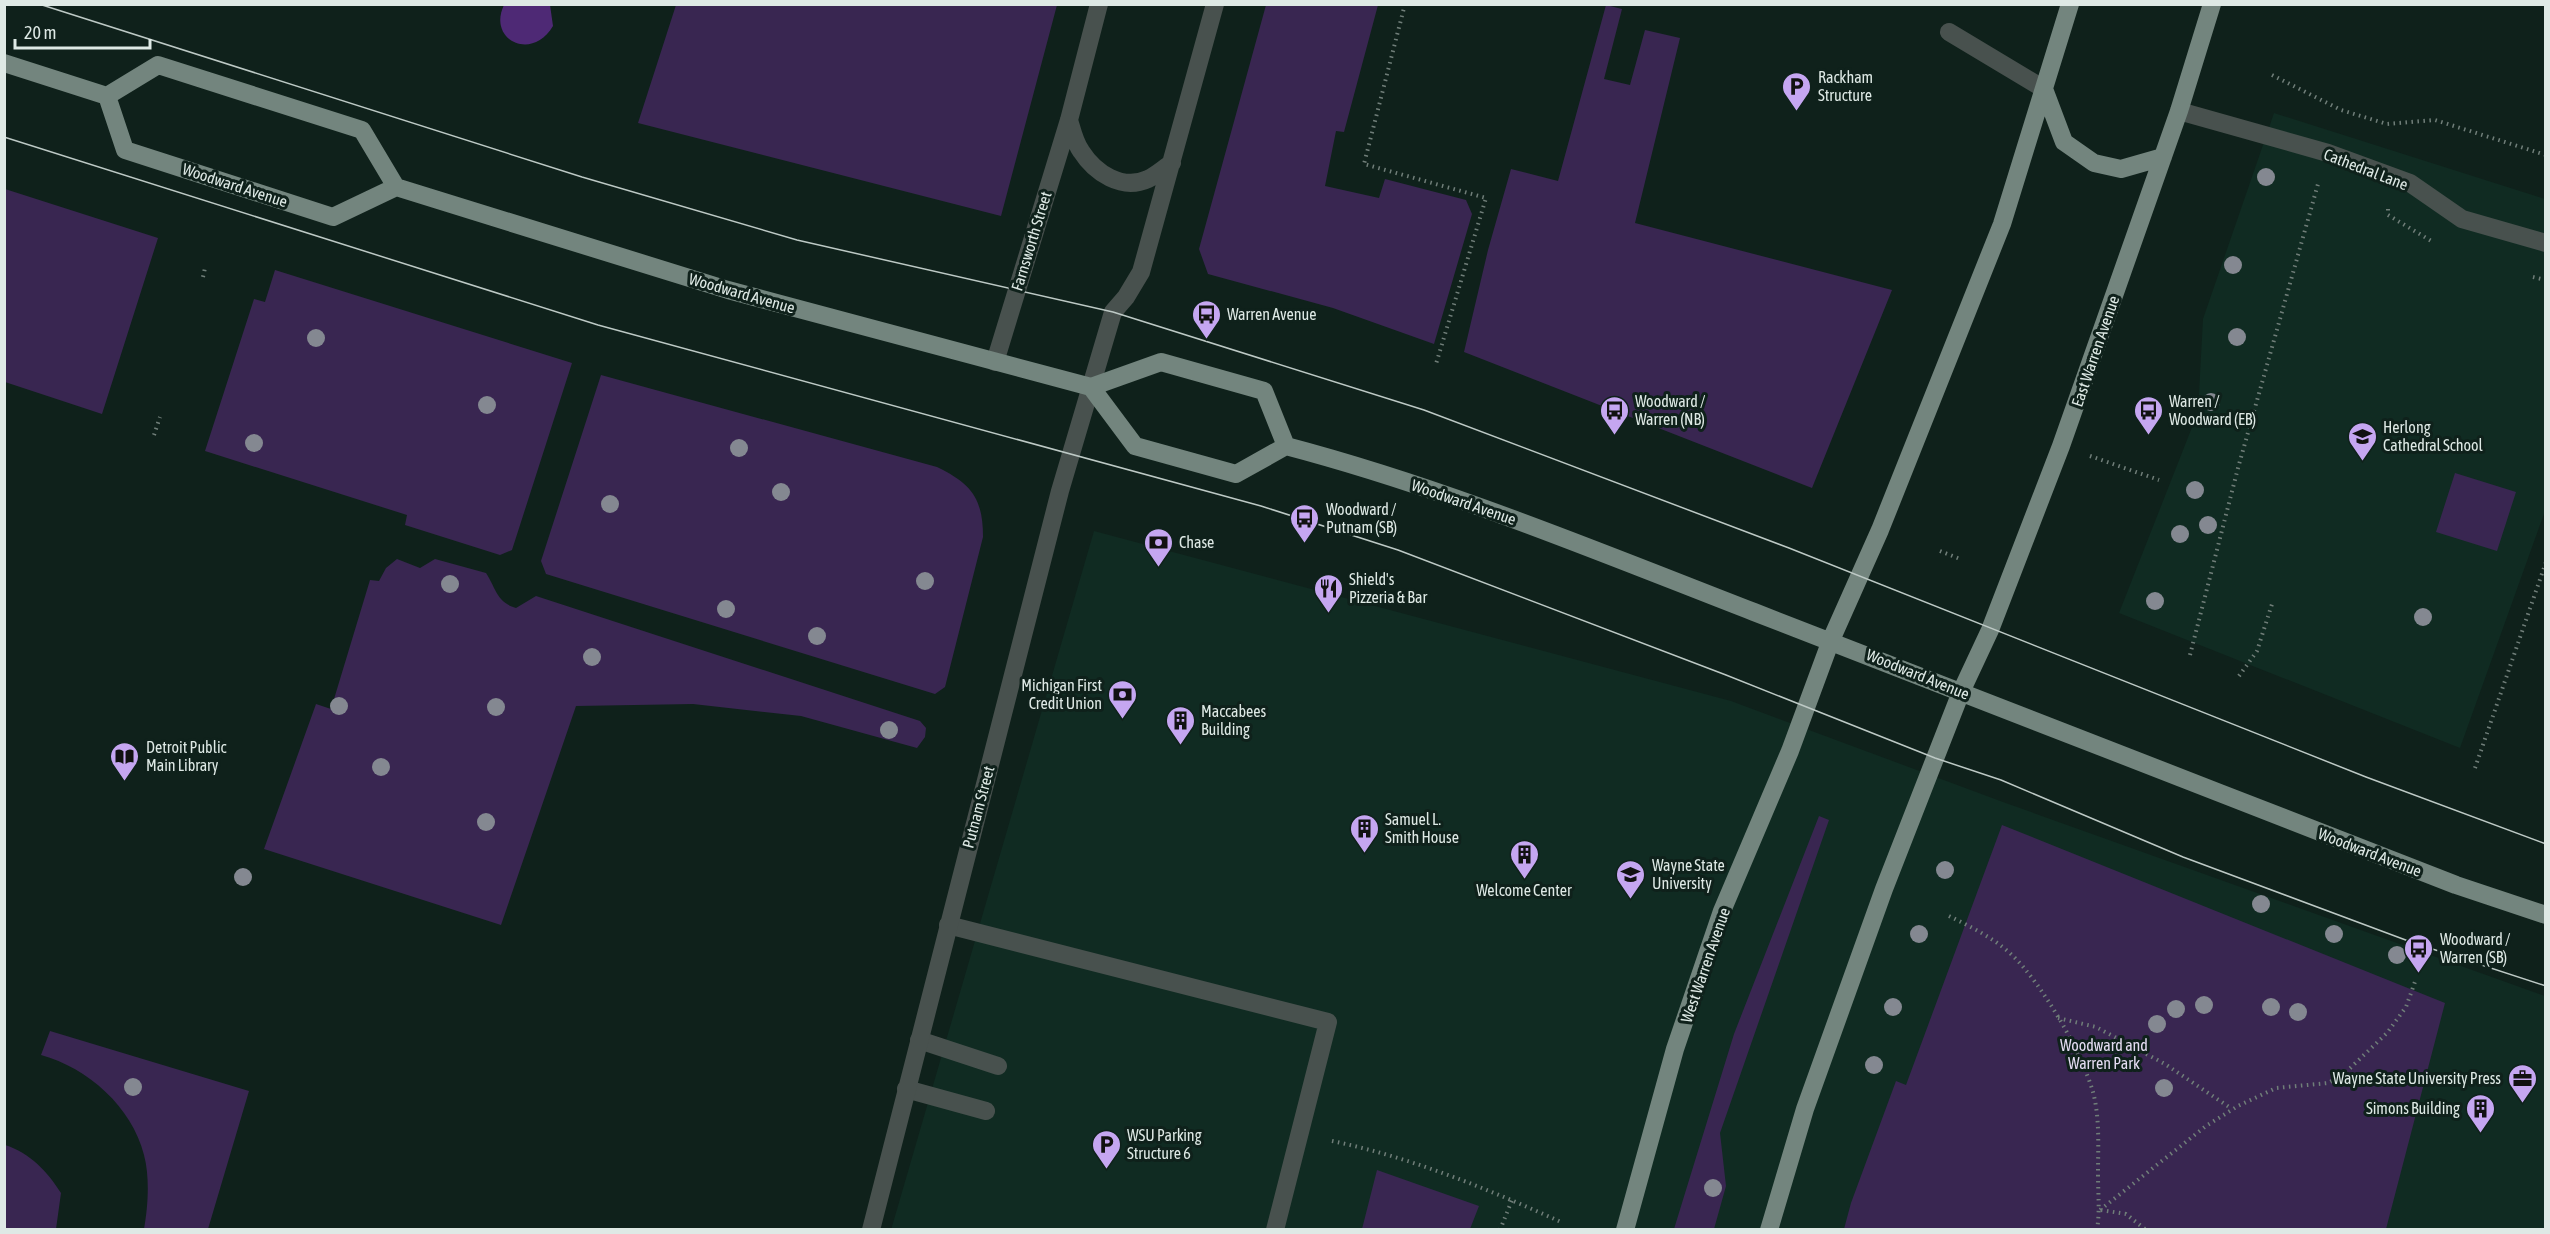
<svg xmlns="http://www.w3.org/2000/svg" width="2550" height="1234" font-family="'Asap Condensed',sans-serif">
<rect width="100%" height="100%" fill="#0f211b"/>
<path fill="#102b22" d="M 2274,113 L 2545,199 L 2545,511 L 2460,748 L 2119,613 L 2198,412 L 2203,319 Z
M 1094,531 L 1731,701 L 2003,802 L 2545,996 L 2545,1229 L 891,1230 Z"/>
<path fill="#392651" d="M 676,5 L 1057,5 L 1001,216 L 638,123 Z
M 1266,5 L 1378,5 L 1344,132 L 1336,131 L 1325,186 L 1379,198 L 1385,179 L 1466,200 L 1472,214 L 1434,344 L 1333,308 L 1208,274 L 1199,249 Z
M 1606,5 L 1622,9 L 1604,79 L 1630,85 L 1645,30 L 1680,38 L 1635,223 L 1892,290 L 1812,488 L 1464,352 L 1488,250 L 1511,169 L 1558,181 Z
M 5,189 L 158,238 L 102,414 L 5,382 Z
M 275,270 L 572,363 L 512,550 L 500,555 L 405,525 L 407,515 L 205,451 L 254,299 L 265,302 Z
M 601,375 L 937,467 C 972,484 983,499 983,537 L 945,687 L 935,694 L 546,574 L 541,561 Z
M 2455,473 L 2516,492 L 2497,551 L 2436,532 Z
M 397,559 L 420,568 L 435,559 L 486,573 C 496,588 496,602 516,608 L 536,596 L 920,721 L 926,728 L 925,737 L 917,748 L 801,716 L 693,704 L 576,706 L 501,925 L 264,849 L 316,704 L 331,709 L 370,580 L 379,581 L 386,568 Z
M 1819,816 L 1829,820 L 1720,1133 L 1726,1186 L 1714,1229 L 1674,1229 L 1734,1034 Z
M 2002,825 L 2445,1003 L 2386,1229 L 1844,1229 L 1851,1203 L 1896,1081 L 1906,1085 Z
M 50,1031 L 249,1091 L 208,1229 L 144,1229 C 148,1207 150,1177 144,1155 C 132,1107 88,1068 41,1055 Z
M 5,1145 C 30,1153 47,1171 61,1193 L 56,1229 L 5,1229 Z
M 1377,1170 L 1479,1206 L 1470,1229 L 1362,1229 Z"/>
<path fill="#4e2975" d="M 504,5 L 550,5 L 553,26 C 532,62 487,40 504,5 Z"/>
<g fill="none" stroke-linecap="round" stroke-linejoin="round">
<path stroke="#707e79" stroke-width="4" stroke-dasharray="1.5 4.5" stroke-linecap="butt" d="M 1405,4 L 1364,164 L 1486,198 L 1436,364
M 2272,75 L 2341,110 L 2387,124 L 2435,120 L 2546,155
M 2388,209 L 2388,215 L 2433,242
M 203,277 L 205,268
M 2533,277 L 2546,280
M 154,435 L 160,417
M 2090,456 L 2159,480
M 1940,551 L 1960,559
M 2190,655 L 2238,468 L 2318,184
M 2239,676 L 2257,651 L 2272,604
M 2475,768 L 2546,562
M 1949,916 C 1971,927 1994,938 2012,955 C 2043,985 2081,1051 2093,1092 C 2100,1118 2098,1148 2098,1175 C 2098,1194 2100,1211 2097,1230
M 2058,1018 L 2096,1027 L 2165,1064 L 2232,1109
M 1332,1141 C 1410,1157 1488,1189 1561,1222
M 2100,1210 L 2206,1126 L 2238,1106 L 2276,1088 L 2328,1083 L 2344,1074 L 2387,1033 L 2406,1007 L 2416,979
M 2101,1210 L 2126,1214 L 2146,1230
M 1500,1230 L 1512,1200"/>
<path stroke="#48514e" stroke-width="18" d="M 1949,32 L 2044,89
M 2179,111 L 2328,153 L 2410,183 L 2462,219 L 2546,243
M 948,925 L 1328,1022 L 1275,1230
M 919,1040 L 998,1066
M 906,1089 L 986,1111"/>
<path stroke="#48514e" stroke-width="18" d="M 1069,120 C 1072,130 1075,143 1081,151 C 1095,173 1122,191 1148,179 C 1157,175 1164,168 1172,163
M 995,362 L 1069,120 L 1099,4
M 871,1230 L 1060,491 L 1113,312 L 1126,297 L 1141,272 L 1215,4"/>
<path stroke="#73857e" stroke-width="18" d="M 4,63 L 107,96 L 158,65 L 362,130 L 396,187 L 728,290 L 1091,387 L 1161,362 L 1264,391 L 1286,446
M 2044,89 L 2064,142 L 2094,163 L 2121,169 L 2163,157
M 107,96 L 125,150 L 333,217 L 396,187
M 1091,387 L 1135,446 L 1236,474 L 1286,446 C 1446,488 1599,552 1754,612 C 1988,702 2222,794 2456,885 L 2546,915
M 1625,1230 L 1675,1049 L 1722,911 L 1790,751 L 1831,640 L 1880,530 L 2002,224 L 2070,4
M 1769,1230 L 1805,1109 L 1884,889 L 1961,692 L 1990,630 L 2061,446 L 2179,111 L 2212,4"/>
<path stroke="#bdc9c5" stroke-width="1.5" d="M 39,4 L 582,177 L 797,240 L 1113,312 L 1424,410 L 1789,548 L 2366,777 L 2546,844
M 4,137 L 598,325 L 1261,506 L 1398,550 L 1726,675 L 1935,758 L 2001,780 L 2183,857 L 2411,942 L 2546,986"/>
</g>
<g fill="#848891">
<circle cx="2266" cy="177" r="9"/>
<circle cx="2233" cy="265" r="9"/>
<circle cx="2237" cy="337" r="9"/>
<circle cx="316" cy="338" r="9"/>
<circle cx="2211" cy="402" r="9"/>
<circle cx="487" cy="405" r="9"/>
<circle cx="254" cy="443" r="9"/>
<circle cx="739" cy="448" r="9"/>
<circle cx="2195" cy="490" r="9"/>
<circle cx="781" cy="492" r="9"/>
<circle cx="610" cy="504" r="9"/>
<circle cx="2208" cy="525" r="9"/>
<circle cx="2180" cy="534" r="9"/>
<circle cx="925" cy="581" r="9"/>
<circle cx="450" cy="584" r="9"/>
<circle cx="2155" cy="601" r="9"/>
<circle cx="726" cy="609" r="9"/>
<circle cx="2423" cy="617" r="9"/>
<circle cx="817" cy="636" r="9"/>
<circle cx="592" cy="657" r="9"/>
<circle cx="339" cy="706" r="9"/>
<circle cx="496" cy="707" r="9"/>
<circle cx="889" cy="730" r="9"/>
<circle cx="381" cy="767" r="9"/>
<circle cx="486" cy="822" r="9"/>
<circle cx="1945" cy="870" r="9"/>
<circle cx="243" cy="877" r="9"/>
<circle cx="2261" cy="904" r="9"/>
<circle cx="1919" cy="934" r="9"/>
<circle cx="2334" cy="934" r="9"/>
<circle cx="2397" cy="955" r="9"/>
<circle cx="2204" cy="1005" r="9"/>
<circle cx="1893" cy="1007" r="9"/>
<circle cx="2271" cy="1007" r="9"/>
<circle cx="2176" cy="1009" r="9"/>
<circle cx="2298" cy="1012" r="9"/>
<circle cx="2157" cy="1024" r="9"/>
<circle cx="1874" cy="1065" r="9"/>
<circle cx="133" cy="1087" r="9"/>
<circle cx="2164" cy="1088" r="9"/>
<circle cx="1713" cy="1188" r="9"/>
</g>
<defs>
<symbol id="parking-pin" viewBox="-11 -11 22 30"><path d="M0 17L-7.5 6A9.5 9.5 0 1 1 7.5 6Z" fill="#c5a6f1" stroke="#0f211b"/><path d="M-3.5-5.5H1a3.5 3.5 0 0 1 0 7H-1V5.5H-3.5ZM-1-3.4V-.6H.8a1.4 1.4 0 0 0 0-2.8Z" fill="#111"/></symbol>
<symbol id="bus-pin" viewBox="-11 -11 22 30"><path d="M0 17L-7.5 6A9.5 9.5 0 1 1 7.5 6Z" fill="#c5a6f1" stroke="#0f211b"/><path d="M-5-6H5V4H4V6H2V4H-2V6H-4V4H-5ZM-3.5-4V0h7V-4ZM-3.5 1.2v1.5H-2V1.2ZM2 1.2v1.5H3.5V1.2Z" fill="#111"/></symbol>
<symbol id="school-pin" viewBox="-11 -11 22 30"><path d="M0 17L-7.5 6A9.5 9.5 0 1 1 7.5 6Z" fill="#c5a6f1" stroke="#0f211b"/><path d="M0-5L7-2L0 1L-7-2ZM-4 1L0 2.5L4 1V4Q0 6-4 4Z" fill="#111"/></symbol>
<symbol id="bank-pin" viewBox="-11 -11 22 30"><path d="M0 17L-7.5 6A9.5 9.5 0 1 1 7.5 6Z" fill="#c5a6f1" stroke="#0f211b"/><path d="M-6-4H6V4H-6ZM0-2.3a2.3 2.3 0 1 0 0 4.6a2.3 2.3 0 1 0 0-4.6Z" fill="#111"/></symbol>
<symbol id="restaurant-pin" viewBox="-11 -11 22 30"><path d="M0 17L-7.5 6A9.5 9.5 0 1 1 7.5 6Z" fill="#c5a6f1" stroke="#0f211b"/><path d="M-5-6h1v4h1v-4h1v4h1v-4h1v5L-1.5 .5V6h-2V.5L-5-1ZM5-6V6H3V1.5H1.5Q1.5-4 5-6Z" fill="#111"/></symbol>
<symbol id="building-pin" viewBox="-11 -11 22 30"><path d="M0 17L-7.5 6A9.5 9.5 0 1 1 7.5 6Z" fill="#c5a6f1" stroke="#0f211b"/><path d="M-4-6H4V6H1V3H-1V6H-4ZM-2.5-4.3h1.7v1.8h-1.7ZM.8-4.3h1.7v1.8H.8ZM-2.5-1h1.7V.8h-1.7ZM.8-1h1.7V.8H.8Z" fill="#111"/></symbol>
<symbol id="library-pin" viewBox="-11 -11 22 30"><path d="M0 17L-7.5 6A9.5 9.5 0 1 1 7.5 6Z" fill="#c5a6f1" stroke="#0f211b"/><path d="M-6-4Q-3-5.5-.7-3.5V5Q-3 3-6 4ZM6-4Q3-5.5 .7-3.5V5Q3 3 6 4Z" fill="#111"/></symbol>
<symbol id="university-pin" viewBox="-11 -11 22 30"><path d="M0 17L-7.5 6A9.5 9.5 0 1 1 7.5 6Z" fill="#c5a6f1" stroke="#0f211b"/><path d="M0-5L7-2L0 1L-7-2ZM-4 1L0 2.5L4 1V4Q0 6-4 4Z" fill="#111"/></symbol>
<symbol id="office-pin" viewBox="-11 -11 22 30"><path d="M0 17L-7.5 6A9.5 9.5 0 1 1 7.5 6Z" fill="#c5a6f1" stroke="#0f211b"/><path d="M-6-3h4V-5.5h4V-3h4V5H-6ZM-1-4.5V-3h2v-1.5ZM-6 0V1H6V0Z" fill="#111"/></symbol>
</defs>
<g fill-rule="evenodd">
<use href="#parking-pin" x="1780" y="70" width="33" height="45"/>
<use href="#bus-pin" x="1190" y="298" width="33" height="45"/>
<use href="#bus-pin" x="1598" y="394" width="33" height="45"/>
<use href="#bus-pin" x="2132" y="394" width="33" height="45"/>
<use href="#school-pin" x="2346" y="420" width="33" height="45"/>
<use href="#bus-pin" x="1288" y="502" width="33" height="45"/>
<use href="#bank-pin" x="1142" y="526" width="33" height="45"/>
<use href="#restaurant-pin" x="1312" y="572" width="33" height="45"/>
<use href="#bank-pin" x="1106" y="678" width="33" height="45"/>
<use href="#building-pin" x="1164" y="704" width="33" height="45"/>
<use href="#library-pin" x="108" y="740" width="33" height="45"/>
<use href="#building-pin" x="1348" y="812" width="33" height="45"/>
<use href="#building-pin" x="1508" y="838" width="33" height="45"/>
<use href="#university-pin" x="1614" y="858" width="33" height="45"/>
<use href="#bus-pin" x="2402" y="932" width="33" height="45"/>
<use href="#office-pin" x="2506" y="1062" width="33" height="45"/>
<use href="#building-pin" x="2464" y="1092" width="33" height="45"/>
<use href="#parking-pin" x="1090" y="1128" width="33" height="45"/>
</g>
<g text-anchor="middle" stroke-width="6" stroke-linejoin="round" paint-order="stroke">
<g font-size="16" fill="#dee9e5" stroke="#0f211b" text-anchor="start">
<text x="1818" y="83">Rackham<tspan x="1818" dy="18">Structure</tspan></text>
<text x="1227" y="320">Warren Avenue</text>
<text x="1635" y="407">Woodward /<tspan x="1635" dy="18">Warren (NB)</tspan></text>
<text x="2169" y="407">Warren /<tspan x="2169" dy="18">Woodward (EB)</tspan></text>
<text x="2383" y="433">Herlong<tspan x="2383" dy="18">Cathedral School</tspan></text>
<text x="1326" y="515">Woodward /<tspan x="1326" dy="18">Putnam (SB)</tspan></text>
<text x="1179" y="548">Chase</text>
<text x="1349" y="585">Shield's<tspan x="1349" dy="18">Pizzeria &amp; Bar</tspan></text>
<text x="1102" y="691" text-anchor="end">Michigan First<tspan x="1102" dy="18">Credit Union</tspan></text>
<text x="1201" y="717">Maccabees<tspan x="1201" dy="18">Building</tspan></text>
<text x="146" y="753">Detroit Public<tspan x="146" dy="18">Main Library</tspan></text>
<text x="1385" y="825">Samuel L.<tspan x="1385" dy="18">Smith House</tspan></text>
<text x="1652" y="871">Wayne State<tspan x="1652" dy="18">University</tspan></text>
<text x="1524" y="896" text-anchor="middle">Welcome Center</text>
<text x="2440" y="945">Woodward /<tspan x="2440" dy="18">Warren (SB)</tspan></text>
<text x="2501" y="1084" text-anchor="end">Wayne State University Press</text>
<text x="2460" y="1114" text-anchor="end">Simons Building</text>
<text x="1127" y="1141">WSU Parking<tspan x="1127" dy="18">Structure 6</tspan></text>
</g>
<g font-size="16" fill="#dee9e5" stroke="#0f211b">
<text transform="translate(2366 169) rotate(21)" y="6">Cathedral Lane</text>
<text transform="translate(235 185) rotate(18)" y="6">Woodward Avenue</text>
<text transform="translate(1031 241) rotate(-73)" y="6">Farnsworth Street</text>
<text transform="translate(742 293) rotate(16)" y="6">Woodward Avenue</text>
<text transform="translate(2095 351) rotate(-71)" y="6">East Warren Avenue</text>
<text transform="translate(1464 502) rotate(19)" y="6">Woodward Avenue</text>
<text transform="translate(1918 674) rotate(22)" y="6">Woodward Avenue</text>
<text transform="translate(978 807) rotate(-75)" y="6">Putnam Street</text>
<text transform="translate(2370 852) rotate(21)" y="6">Woodward Avenue</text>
<text transform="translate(1705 965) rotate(-71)" y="6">West Warren Avenue</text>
</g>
<g font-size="16" fill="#e4dcf2" stroke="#0f211b">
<text x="2104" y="1051">Woodward and<tspan x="2104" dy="18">Warren Park</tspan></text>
</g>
</g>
<rect width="2550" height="1234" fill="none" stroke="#dee9e5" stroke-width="12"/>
<path d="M15 39v9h135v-9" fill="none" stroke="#dee9e5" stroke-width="3"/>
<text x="24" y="39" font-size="18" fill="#dee9e5" stroke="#0f211b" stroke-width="4.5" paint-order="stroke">20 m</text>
</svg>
